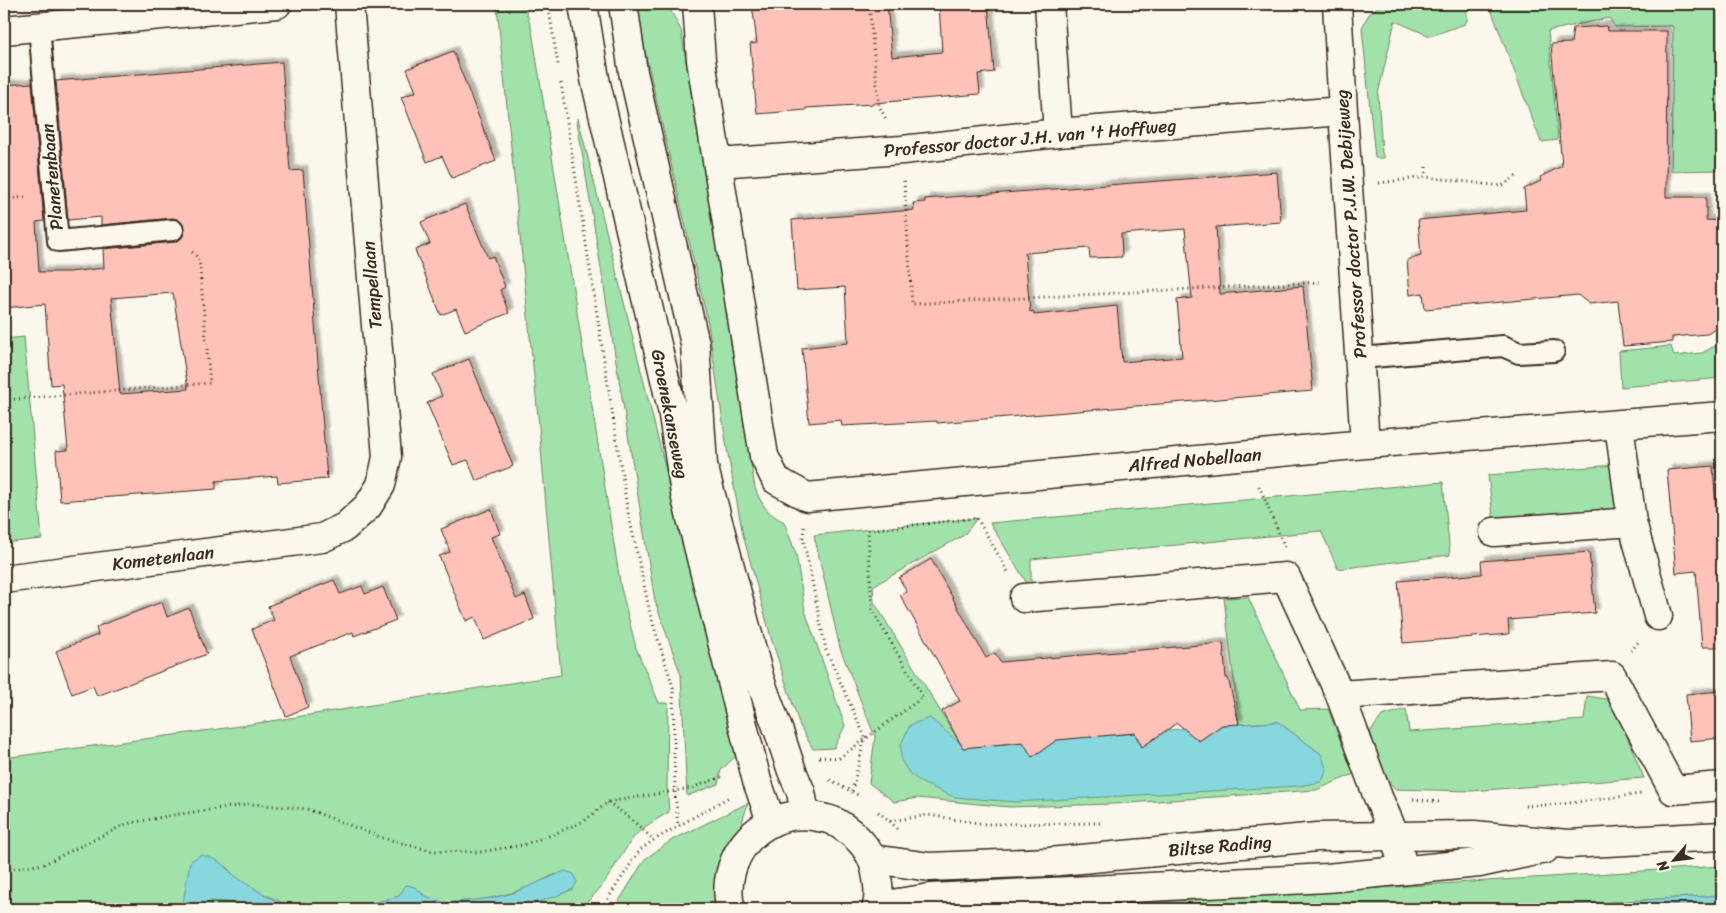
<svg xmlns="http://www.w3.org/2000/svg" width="1726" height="913" font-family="Sriracha,sans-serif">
<defs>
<filter id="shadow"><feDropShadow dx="4.5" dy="-4.5" stdDeviation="1" flood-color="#0004"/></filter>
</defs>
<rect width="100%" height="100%" fill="#fbf7ec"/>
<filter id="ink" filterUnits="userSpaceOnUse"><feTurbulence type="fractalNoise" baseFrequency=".02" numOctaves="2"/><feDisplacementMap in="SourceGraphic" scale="10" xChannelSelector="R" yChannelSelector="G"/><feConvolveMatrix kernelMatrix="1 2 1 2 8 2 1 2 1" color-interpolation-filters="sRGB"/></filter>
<g filter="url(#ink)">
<path fill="#a1e2ab" stroke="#6e8664" d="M 641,4 L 667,4 L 681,30 L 755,488 C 762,506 767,513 784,522 L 796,554 L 805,611 L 845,726 L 834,748 L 813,749 L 800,726 L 772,641 L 743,535 L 727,449 L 708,323 L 637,17 Z
M 1384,4 L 1463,4 C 1466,11 1470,17 1465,24 L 1430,36 L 1395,21 L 1378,94 L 1382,153 L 1384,158 L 1375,158 L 1362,28 C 1367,15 1372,9 1384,4 Z
M 1489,4 L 1722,4 L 1722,170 L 1671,171 L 1673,26 L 1615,27 L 1609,18 L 1548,31 L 1558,140 L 1541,142 Z
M 497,7 L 525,8 L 532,31 L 621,588 L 636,648 L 659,703 L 668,703 L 667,785 L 669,812 C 658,819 643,826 634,837 C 616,860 604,894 576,909 L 501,909 L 533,904 L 573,889 L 555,874 C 527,890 496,899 464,902 C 458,902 450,904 444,903 C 432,902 423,895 415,887 L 399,896 L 371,904 L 342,907 L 285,904 L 262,893 L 237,878 L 225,866 L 184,904 L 182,909 L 4,909 L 4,758 L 233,727 L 561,675 L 539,426 Z
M 578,118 L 737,755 L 721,770 L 718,784 L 687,796 L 681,675 L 655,601 L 577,121 Z
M 24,337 L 42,539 L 4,543 L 4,339 Z
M 1722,342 L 1722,378 L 1621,387 L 1619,351 L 1671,346 L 1674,356 L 1702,353 Z
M 1615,465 L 1617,506 L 1598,520 L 1494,524 L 1488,475 Z
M 1443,482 L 1450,555 L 1338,569 L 1321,531 L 1031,559 L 1031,590 L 990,523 Z
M 977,518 L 964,535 L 873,586 L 874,602 L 961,745 L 901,760 L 1321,754 L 1278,722 L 1239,724 L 1224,598 L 1248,597 L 1300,710 L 1328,709 L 1354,774 L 1316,790 L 1114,804 L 1009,807 L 917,798 L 894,802 L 869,783 L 875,737 L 840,648 L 814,535 Z
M 1587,696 L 1612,700 L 1644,778 L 1471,791 L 1394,789 L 1381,768 L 1370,732 L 1382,716 L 1406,709 L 1409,732 L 1584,720 Z
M 748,803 L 740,829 L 724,847 L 714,887 L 721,909 L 614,909 L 645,859 L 672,840 Z
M 1722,866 L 1722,895 L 1508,909 L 1046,909 Z
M 211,901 L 230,902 L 241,909 L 210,909 Z"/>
<path fill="#87d8de" stroke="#699291" d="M 930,718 L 961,744 L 968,747 L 1134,733 L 1140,744 L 1144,745 L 1167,730 L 1189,728 L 1198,740 L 1222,725 L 1278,722 L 1321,754 L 1327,771 L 1321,782 L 1299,786 L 1015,802 L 954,797 L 922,783 L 909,773 L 901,760 L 901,744 L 910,725 Z
M 200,855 C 224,859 225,871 244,882 C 257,890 271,900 285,904 C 291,905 298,905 304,905 C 337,908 368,906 399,896 L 406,885 L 415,887 L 423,895 L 445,903 L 493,898 L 513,893 L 565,871 L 574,874 L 577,882 L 573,889 L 559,895 L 533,904 L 501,909 L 428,909 L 414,905 L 402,909 L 241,909 L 230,902 L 211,901 L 210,909 L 182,909 L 190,862 Z
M 1722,895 L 1722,909 L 1508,909 Z"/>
<path fill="#fec2b9" stroke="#3b2a1e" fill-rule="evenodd" filter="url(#shadow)" d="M 752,4 L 799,4 L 800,7 L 887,4 L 892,57 L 942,52 L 939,4 L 988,4 L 994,72 L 978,74 L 980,94 L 874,103 L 874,104 L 806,108 L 806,110 L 757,114 L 750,44 L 757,43 Z
M 1607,26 L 1608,31 L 1667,31 L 1666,197 L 1706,197 L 1706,220 L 1722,221 L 1722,326 L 1707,334 L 1672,337 L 1672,342 L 1623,346 L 1618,301 L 1589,304 L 1578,295 L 1425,309 L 1423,293 L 1410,295 L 1407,260 L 1421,256 L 1418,220 L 1526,210 L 1524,189 L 1541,181 L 1540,177 L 1562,166 L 1551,44 L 1571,43 L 1573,28 Z
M 453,51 L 496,161 L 452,178 L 442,156 L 427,162 L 401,97 L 416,92 L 407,69 Z
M 282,62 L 290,171 L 303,170 L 327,479 L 278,483 L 277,476 L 216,481 L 216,489 L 60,501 L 56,451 L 68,450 L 62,384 L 51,385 L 45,304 L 4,308 L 4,85 L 32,83 L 44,221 L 36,222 L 39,272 L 69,272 L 104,268 L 103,249 L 175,242 L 180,239 L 184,234 L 185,229 L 182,223 L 177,219 L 172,218 L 101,225 L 101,217 L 68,220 L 56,81 ZM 173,293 L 188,389 L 120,394 L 111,298 Z
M 1277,172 L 1281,222 L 1216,227 L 1220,294 L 1303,286 L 1313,391 L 937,423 L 937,421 L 842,426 L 841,420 L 809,423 L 802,348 L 848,343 L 845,287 L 797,290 L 792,220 L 914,210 L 913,203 L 925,202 L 925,199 ZM 1185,229 L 1192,298 L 1177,300 L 1182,357 L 1122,362 L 1117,306 L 1034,315 L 1033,311 L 1030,312 L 1025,253 L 1089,248 L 1090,258 L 1122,257 L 1121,234 Z
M 465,204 L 488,258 L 493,256 L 505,287 L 500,290 L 509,313 L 465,331 L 456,309 L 441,315 L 415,250 L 430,244 L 421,222 Z
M 469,359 L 513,466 L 476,481 L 468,460 L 453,465 L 427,403 L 442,396 L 433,374 Z
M 1713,466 L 1719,551 L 1722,551 L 1722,647 L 1702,647 L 1696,571 L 1676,573 L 1667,470 Z
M 491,509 L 500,534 L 491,537 L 516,599 L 525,595 L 534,619 L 484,640 L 475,617 L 466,621 L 439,556 L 450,552 L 441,529 Z
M 1589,552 L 1595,613 L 1508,620 L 1509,634 L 1403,643 L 1398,581 L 1482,574 L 1481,561 Z
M 931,559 L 986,658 L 995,653 L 1000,662 L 1223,643 L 1226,678 L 1228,678 L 1239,724 L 1222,725 L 1199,741 L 1177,723 L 1142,747 L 1135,733 L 1057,740 L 1032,757 L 1023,742 L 963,748 L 942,711 L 960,701 L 900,595 L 907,592 L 899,578 Z
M 334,580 L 340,594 L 362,586 L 365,594 L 383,587 L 396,620 L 354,636 L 353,632 L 290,656 L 308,707 L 286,716 L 252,629 L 274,620 L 268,606 Z
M 162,602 L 167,617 L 189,608 L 207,654 L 97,696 L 93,686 L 72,694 L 56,651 L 98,635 L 96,627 Z
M 1722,691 L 1722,738 L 1690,741 L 1686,694 Z"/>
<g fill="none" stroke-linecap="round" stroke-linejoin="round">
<defs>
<path id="service" d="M 39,27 L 58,241 L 173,230
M 1360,358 L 1503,346 L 1519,353 L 1554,351"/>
<path id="minor" d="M 697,4 L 701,60 L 764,456 L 776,480 L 807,497 L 1365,444 L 1722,416
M 1049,4 L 1058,133
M 1337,4 L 1343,111 L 1365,444
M 718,163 L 902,150 L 1058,133 L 1343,111
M 1619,425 L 1632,522 L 1658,616
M 1494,532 L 1632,522
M 4,579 L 322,538 L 345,527 L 368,506 L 381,485 L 387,457 L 349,4
M 1024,598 L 1286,577 L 1340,695
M 1404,870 L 1395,836 L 1378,797 L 1340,695 L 1612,676 L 1673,790 L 1722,786"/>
<path id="tertiary" d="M 4,30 L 277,4"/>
<path id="secondary" d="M 583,4 L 595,79 L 672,409 L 685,494 L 757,781 L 771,821
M 623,4 L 633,72 L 695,344 L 703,465 L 760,680 L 779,732 L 792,771 L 801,792 L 805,814
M 873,859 L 930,867 L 1049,862 L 1317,837 L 1474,835 L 1568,844 L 1722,836
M 878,906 L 930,898 L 1327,878 L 1479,863 L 1545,849
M 731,909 C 727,896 728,881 732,868 C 744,831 780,809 818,817 C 823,818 829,819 833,821 C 838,823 842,826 846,829 C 859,838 871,852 875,868 C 878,881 881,896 876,909"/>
</defs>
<use href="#service" stroke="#3b2a1e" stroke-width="24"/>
<use href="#minor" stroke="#3b2a1e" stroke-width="31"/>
<use href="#tertiary" stroke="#3b2a1e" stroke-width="31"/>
<use href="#secondary" stroke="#3b2a1e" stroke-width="31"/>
<path stroke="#3b2a1e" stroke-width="3" stroke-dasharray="1 4" stroke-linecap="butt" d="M 548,4 L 558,65
M 869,4 L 879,106 L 886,119
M 561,83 L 627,507 L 651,617 L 673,687 L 675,791 L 678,826
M 1426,167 L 1426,177
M 904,181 L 912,304 L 1322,282
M 1379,183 L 1426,177 L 1502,186 L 1518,175
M 4,199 L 26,197
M 4,400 L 210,383 L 199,259 L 191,251
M 1259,486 L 1285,547
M 804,527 L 803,537 L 826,650 L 865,737 L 852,791
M 1631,651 L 1640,640
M 819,757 L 839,758 L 923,697 L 872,610 L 868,530 L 977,518 L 1008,572
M 830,780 L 858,795
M 1413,799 L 1439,802
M 608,802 L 632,820 L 654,840
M 1525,806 L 1561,804 L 1641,794
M 878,812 L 890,821 L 897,829
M 890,821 L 928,815 L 985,824 L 1102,823
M 4,870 L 44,864 L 126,824 L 173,815 L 252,804 L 307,809 L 383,838 L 432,851 L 480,852 L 523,845 L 554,834 L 584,821 L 608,802 L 692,788 L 724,776
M 597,909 L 603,906 L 640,850 L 654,840 L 729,797"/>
<use href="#service" stroke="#fbf7ec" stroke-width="20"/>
<use href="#minor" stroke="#fbf7ec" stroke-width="28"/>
<use href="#tertiary" stroke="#fbf7ec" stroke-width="28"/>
<use href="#secondary" stroke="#fbf7ec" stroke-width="28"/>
</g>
</g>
<g text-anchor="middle" stroke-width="4" stroke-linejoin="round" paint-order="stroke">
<g font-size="18" fill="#3b2a1e" stroke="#fbf7ec">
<text transform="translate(1030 138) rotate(-5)" y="6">Professor doctor J.H. van 't Hoffweg</text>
<text transform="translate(52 177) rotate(-95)" y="6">Planetenbaan</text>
<text transform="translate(1351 224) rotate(-94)" y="6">Professor doctor P.J.W. Debijeweg</text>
<text transform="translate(372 285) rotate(-95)" y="6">Tempellaan</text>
<text transform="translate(670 414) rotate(79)" y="6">Groenekanseweg</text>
<text transform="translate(1195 460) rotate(-5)" y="6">Alfred Nobellaan</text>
<text transform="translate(163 558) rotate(-7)" y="6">Kometenlaan</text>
<text transform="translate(1220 846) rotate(-5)" y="6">Biltse Rading</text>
</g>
</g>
<rect width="1726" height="913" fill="none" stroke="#fbf7ec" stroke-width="20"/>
<rect x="10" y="10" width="1706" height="893" fill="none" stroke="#3b2a1e" stroke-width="2" filter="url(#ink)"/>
<g transform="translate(1674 860) rotate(242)" stroke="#fbf7ec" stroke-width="4" paint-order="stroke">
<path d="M0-4L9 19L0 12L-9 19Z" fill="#3b2a1e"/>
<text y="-8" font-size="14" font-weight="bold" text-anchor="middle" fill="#3b2a1e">N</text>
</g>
</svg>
